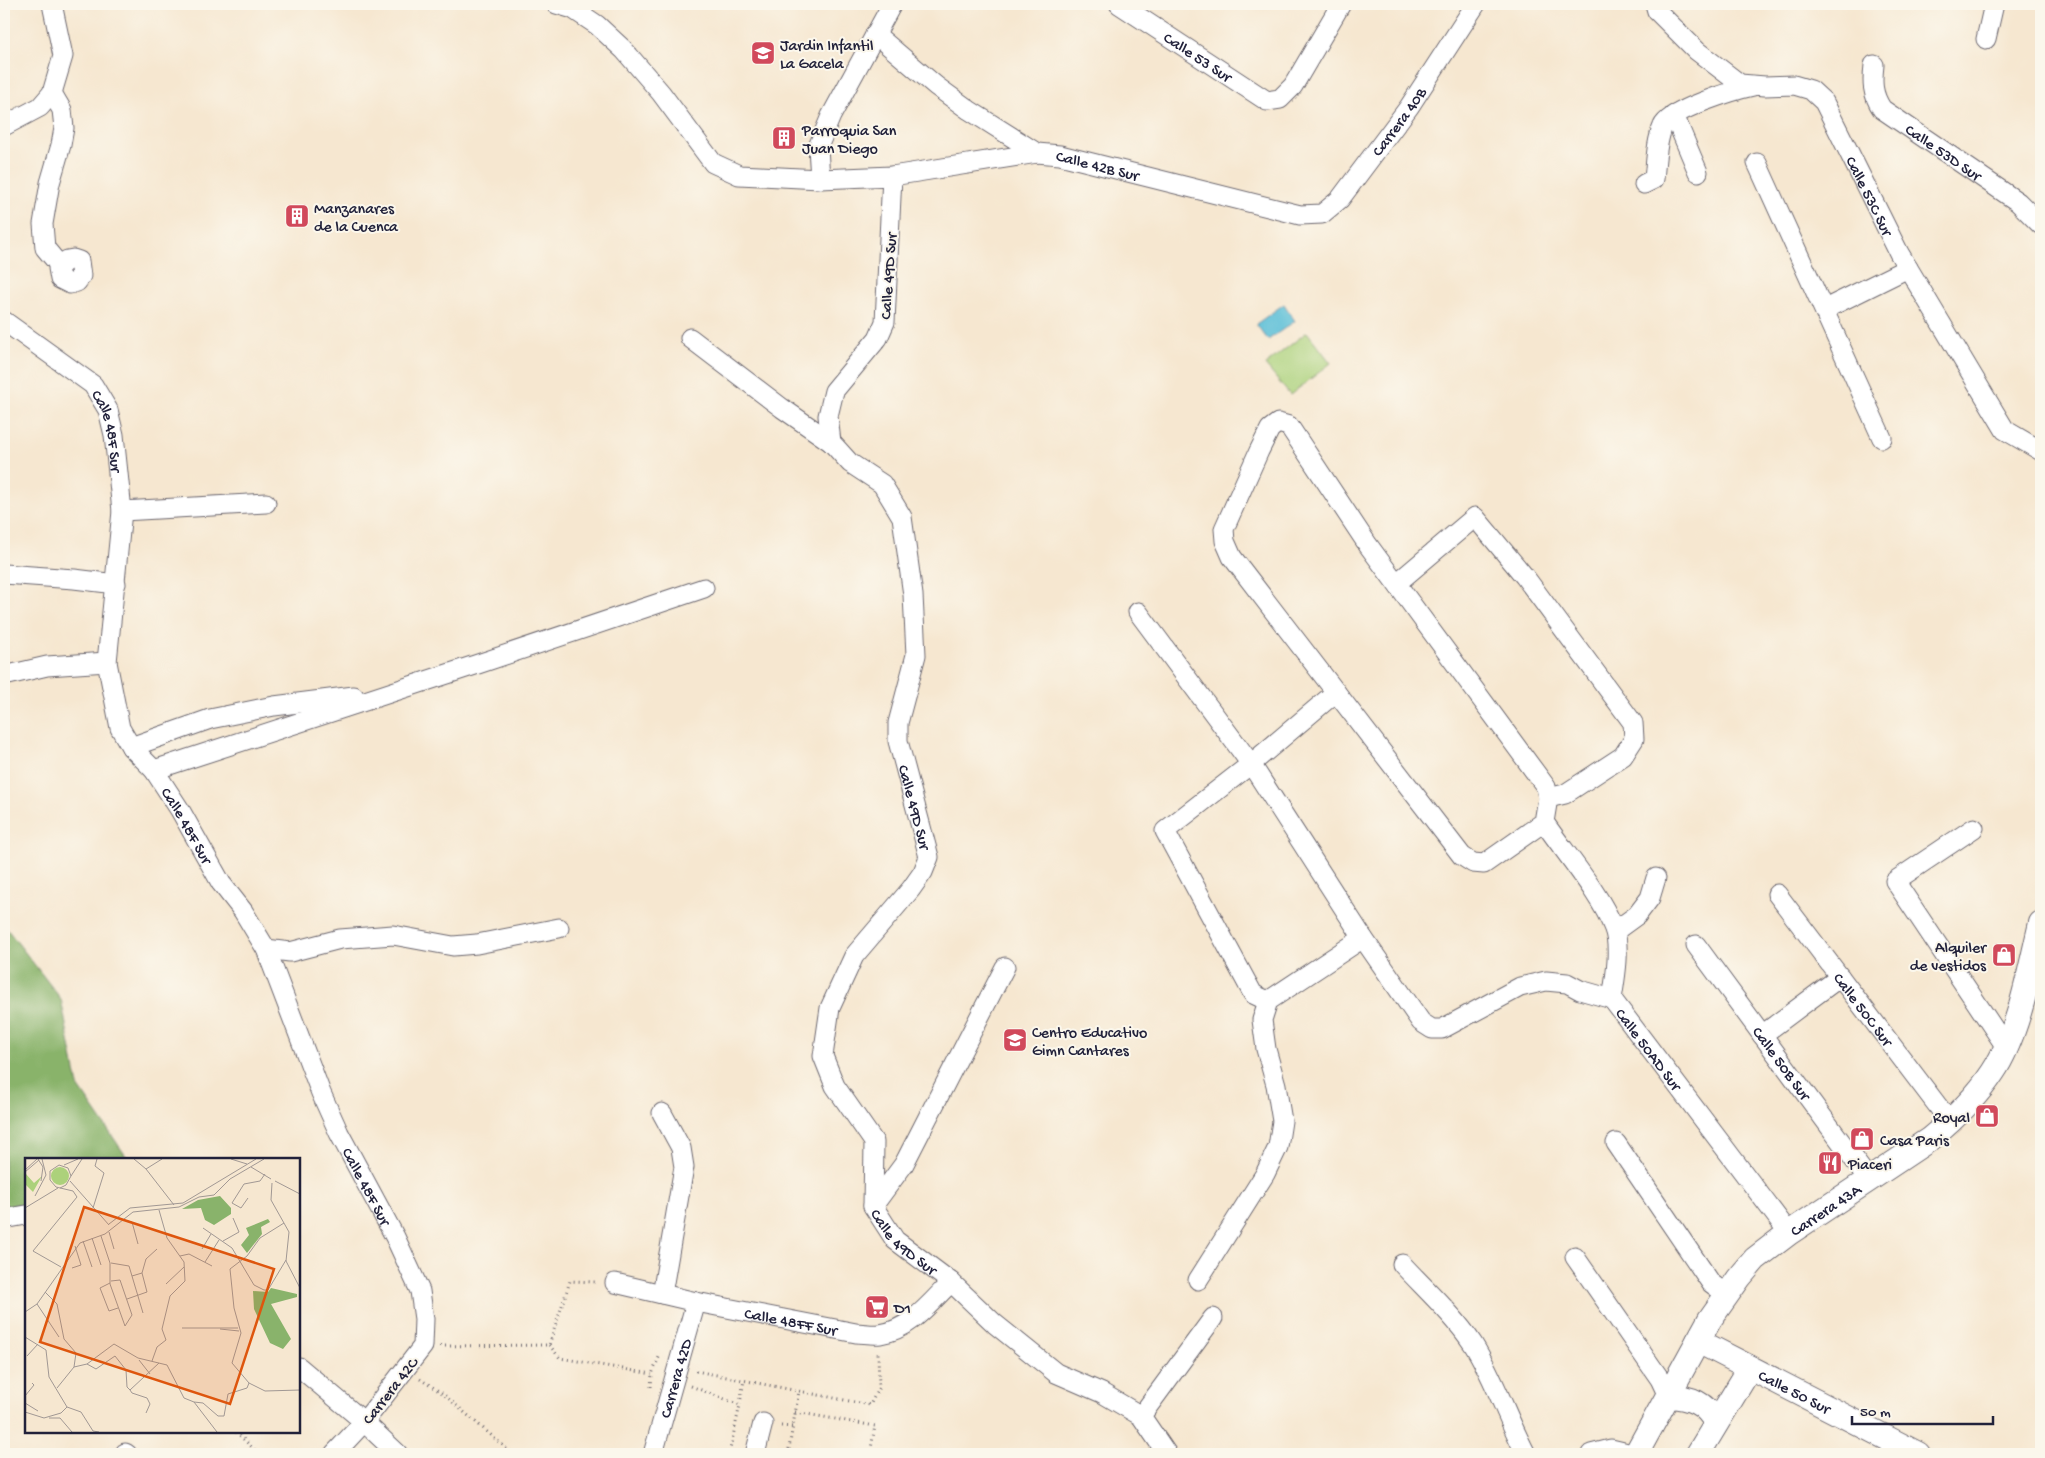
<svg xmlns="http://www.w3.org/2000/svg" width="2045" height="1458" font-family="'Gochi Hand',sans-serif">
<rect width="100%" height="100%" fill="#fbf7ec"/>
<filter id="ink" filterUnits="userSpaceOnUse"><feTurbulence type="fractalNoise" baseFrequency=".02" numOctaves="2"/><feDisplacementMap in="SourceGraphic" scale="10" xChannelSelector="R" yChannelSelector="G"/><feConvolveMatrix kernelMatrix="1 2 1 2 8 2 1 2 1" color-interpolation-filters="sRGB"/></filter>
<filter id="wash" filterUnits="userSpaceOnUse"><feTurbulence type="fractalNoise" baseFrequency=".0096" numOctaves="4" result="noise"/><feDisplacementMap in="SourceGraphic" scale="20" xChannelSelector="R" yChannelSelector="G"/><feGaussianBlur stdDeviation="1.12" result="paint"/><feColorMatrix in="noise" values="0 0 0 0 0 0 0 0 0 0 0 0 0 0 0 0 0 1.4 0 .05"/><feComposite in="paint" operator="in"/></filter>
<g filter="url(#wash)">
<rect width="100%" height="100%" fill="#f6e7d0"/>
<path fill="#acd17b" stroke="#677a5b" d="M 1307,332 L 1331,363 L 1290,395 L 1265,365 Z"/>
<path fill="#89b36b" stroke="#566a53" d="M 4,925 L 61,999 L 78,1086 L 128,1159 L 26,1159 L 26,1205 L 4,1208 Z"/>
<path fill="#59bed7" stroke="#3e7089" d="M 1284,304 L 1295,321 L 1268,340 L 1256,324 Z"/>
</g>
<g filter="url(#ink)">
<g fill="none" stroke-linecap="round" stroke-linejoin="round">
<defs>
<g id="minor">
<path id="s1" d="M 556,4 L 573,9 L 597,25 L 624,50 L 661,93 L 713,163 L 739,175 L 820,179 L 892,176 L 1037,153 L 1060,155 L 1300,215 L 1322,214 L 1340,199 L 1409,107 L 1476,4"/>
<path id="s2" d="M 1119,4 L 1267,101 L 1280,99 L 1293,86 L 1341,4"/>
<path id="s3" d="M 1655,4 L 1657,11 L 1697,51 L 1740,84 L 1765,86 L 1794,85 L 1811,90 L 1824,102 L 1899,253 L 2005,430 L 2041,451"/>
<path d="M 875,34 L 936,86 L 969,110 L 1037,153"/>
<path d="M 1986,39 L 1994,4"/>
<path id="s4" d="M 1874,65 C 1872,82 1872,94 1882,109 L 2018,202 L 2041,225"/>
<path d="M 52,93 L 62,110 L 64,128 L 61,145 L 50,183 L 43,224 L 45,248 L 60,266"/>
<path d="M 1674,115 L 1698,172"/>
<path d="M 4,126 L 40,107 L 52,93 L 63,56 L 52,4"/>
<path d="M 1757,163 L 1882,438"/>
<path id="s5" d="M 892,176 L 885,322 L 878,338 L 834,391 L 828,416 L 831,442 L 850,463 L 882,484 L 902,517 L 913,595 L 916,655 L 898,723 L 898,741 L 929,857 L 923,872 L 911,889 L 854,956 L 830,1008 L 823,1056 L 835,1086 L 874,1142 L 873,1206 L 895,1240 L 951,1282 L 995,1324 L 1056,1373 L 1102,1393 L 1141,1416 L 1167,1454"/>
<path d="M 820,179 L 818,147 L 831,116 L 892,4"/>
<path d="M 1644,184 L 1654,179 C 1656,162 1656,142 1663,126 C 1669,110 1735,90 1753,86"/>
<path d="M 73,259 L 79,261 L 81,276 L 77,282 L 70,284 L 60,279 L 58,268 L 67,260 Z"/>
<path d="M 1825,309 L 1908,268"/>
<path id="s6" d="M 4,321 L 93,385 L 108,410 L 114,435 L 122,511 L 107,662 L 120,728 L 131,747 L 154,770 L 180,810 L 221,883 L 243,911 L 266,949 L 321,1093 L 339,1133 L 395,1237 L 420,1291 L 424,1319 L 423,1346 L 364,1422 L 334,1454"/>
<path d="M 690,338 L 782,408 L 831,442"/>
<path d="M 1278,423 L 1289,426 L 1368,545 L 1546,787 L 1548,798 L 1544,822 L 1484,864 L 1473,863 L 1462,856 L 1232,557 L 1225,541 L 1224,529 L 1259,451 L 1270,429 Z"/>
<path d="M 122,511 L 266,503"/>
<path d="M 4,574 L 74,579 L 116,584"/>
<path d="M 1397,583 L 1475,517 L 1525,577 L 1633,723 L 1634,739 L 1623,756 L 1565,794 L 1548,798"/>
<path d="M 1138,612 L 1251,764 L 1363,938 L 1421,1022 L 1432,1029 L 1442,1029 L 1520,987 L 1546,981 L 1567,983 L 1580,990 L 1612,999"/>
<path d="M 4,676 L 47,666 L 107,662"/>
<path d="M 131,747 L 210,719 L 274,706 L 354,696"/>
<path d="M 154,770 L 475,665 L 704,588"/>
<path id="s7" d="M 1544,822 C 1565,853 1602,896 1614,929 C 1621,948 1615,980 1612,999 L 1789,1233"/>
<path d="M 1974,828 L 1895,881 L 2006,1047"/>
<path id="s8" d="M 1777,894 L 1950,1122"/>
<path d="M 1615,931 L 1637,915 L 1650,898 L 1656,878"/>
<path id="s9" d="M 1696,945 L 1869,1180"/>
<path d="M 266,949 L 290,952 L 340,939 L 393,935 L 453,946 L 477,944 L 559,928"/>
<path d="M 1268,1001 L 1253,994 L 1165,831 L 1251,764 L 1336,692"/>
<path d="M 1762,1035 L 1840,977"/>
<path d="M 1616,1143 L 1711,1283 L 1727,1295"/>
<path d="M 873,1206 L 904,1164 L 1005,967"/>
<path d="M 4,1219 L 26,1215"/>
<path d="M 1575,1257 L 1660,1379 L 1668,1396"/>
<path d="M 1402,1264 C 1426,1290 1453,1314 1473,1344 C 1495,1379 1507,1418 1526,1454"/>
<path d="M 1198,1280 L 1265,1174 L 1278,1147 L 1282,1121 L 1276,1085 L 1266,1049 L 1262,1020 L 1268,1001 L 1363,938"/>
<path id="s10" d="M 615,1283 L 696,1302 L 856,1333 C 863,1333 872,1335 880,1334 C 910,1330 931,1302 951,1282"/>
<path d="M 662,1294 L 684,1167 L 681,1148 L 662,1113"/>
<path d="M 299,1367 L 362,1420 L 398,1454"/>
<path d="M 1141,1416 L 1213,1318"/>
<path d="M 125,1453 L 127,1454"/>
<path id="s11" d="M 653,1454 L 696,1302"/>
<path d="M 755,1454 L 763,1423"/>
<path d="M 1591,1454 L 1611,1449 L 1632,1454"/>
</g>
<g id="major">
<path id="s12" d="M 1698,1341 L 1918,1454"/>
<path d="M 1668,1396 C 1690,1397 1706,1403 1716,1423"/>
<path id="s13" d="M 1636,1454 L 1710,1319 L 1739,1278 L 1755,1259 L 1789,1233 L 1930,1139 C 1954,1119 1976,1098 1993,1072 C 2019,1033 2030,969 2041,923"/>
<path d="M 1698,1454 L 1750,1368"/>
</g>
</defs>
<use href="#minor" stroke="#6c676f" stroke-width="21"/>
<use href="#major" stroke="#6c676f" stroke-width="26"/>
<path stroke="#6c676f" stroke-width="3" stroke-dasharray="1 4" stroke-linecap="butt" d="M 549,1345 L 560,1358 L 652,1374
M 440,1346 L 549,1345 L 570,1281 L 597,1282
M 696,1371 L 870,1405 L 879,1387 L 878,1353 L 876,1352
M 420,1379 L 442,1393 L 513,1454
M 691,1386 L 740,1405 L 729,1454
M 651,1387 L 652,1374 L 660,1355
M 740,1404 L 744,1380
M 795,1412 L 875,1426 L 870,1454
M 781,1426 L 793,1427
M 236,1432 L 259,1454
M 788,1454 L 799,1391"/>
<use href="#minor" stroke="#fff" stroke-width="19"/>
<use href="#major" stroke="#fff" stroke-width="24"/>
</g>
</g>
<defs>
<symbol id="school-square" viewBox="-11 -11 22 22"><rect x="-9" y="-9" width="18" height="18" rx="4" fill="#d1495b" stroke="#fbf7ec"/><path d="M0-5L7-2L0 1L-7-2ZM-4 1L0 2.5L4 1V4Q0 6-4 4Z" fill="#fff"/></symbol>
<symbol id="building-square" viewBox="-11 -11 22 22"><rect x="-9" y="-9" width="18" height="18" rx="4" fill="#d1495b" stroke="#fbf7ec"/><path d="M-4-6H4V6H1V3H-1V6H-4ZM-2.5-4.3h1.7v1.8h-1.7ZM.8-4.3h1.7v1.8H.8ZM-2.5-1h1.7V.8h-1.7ZM.8-1h1.7V.8H.8Z" fill="#fff"/></symbol>
<symbol id="shop-square" viewBox="-11 -11 22 22"><rect x="-9" y="-9" width="18" height="18" rx="4" fill="#d1495b" stroke="#fbf7ec"/><path d="M-5-2.5h2.3a2.7 3.5 0 0 1 5.4 0H5L5.5 6h-11ZM-1.5-2.5h3a1.5 2.3 0 0 0-3 0Z" fill="#fff"/></symbol>
<symbol id="restaurant-square" viewBox="-11 -11 22 22"><rect x="-9" y="-9" width="18" height="18" rx="4" fill="#d1495b" stroke="#fbf7ec"/><path d="M-5-6h1v4h1v-4h1v4h1v-4h1v5L-1.5 .5V6h-2V.5L-5-1ZM5-6V6H3V1.5H1.5Q1.5-4 5-6Z" fill="#fff"/></symbol>
<symbol id="supermarket-square" viewBox="-11 -11 22 22"><rect x="-9" y="-9" width="18" height="18" rx="4" fill="#d1495b" stroke="#fbf7ec"/><path d="M-6-5.5h2.5l.6 2H6L4.5 2H-2.5L-4.4-4H-6ZM-1.5 3.2a1.3 1.3 0 1 0 .1 0ZM3 3.2a1.3 1.3 0 1 0 .1 0Z" fill="#fff"/></symbol>
</defs>
<g fill-rule="evenodd">
<use href="#school-square" x="749" y="39" width="28" height="28"/>
<use href="#building-square" x="770" y="124" width="28" height="28"/>
<use href="#building-square" x="283" y="202" width="28" height="28"/>
<use href="#shop-square" x="1990" y="941" width="28" height="28"/>
<use href="#school-square" x="1001" y="1026" width="28" height="28"/>
<use href="#shop-square" x="1973" y="1102" width="28" height="28"/>
<use href="#shop-square" x="1848" y="1125" width="28" height="28"/>
<use href="#restaurant-square" x="1816" y="1149" width="28" height="28"/>
<use href="#supermarket-square" x="863" y="1293" width="28" height="28"/>
</g>
<g text-anchor="middle" stroke-width="4" stroke-linejoin="round" paint-order="stroke">
<g font-size="16" fill="#22223b" stroke="#fbf7ec" text-anchor="start">
<text x="780" y="50">Jardin Infantil<tspan x="780" dy="18">La Gacela</tspan></text>
<text x="802" y="135">Parroquia San<tspan x="802" dy="18">Juan Diego</tspan></text>
<text x="314" y="213">Manzanares<tspan x="314" dy="18">de la Cuenca</tspan></text>
<text x="1986" y="952" text-anchor="end">Alquiler<tspan x="1986" dy="18">de vestidos</tspan></text>
<text x="1032" y="1037">Centro Educativo<tspan x="1032" dy="18">Gimn Cantares</tspan></text>
<text x="1970" y="1122" text-anchor="end">Royal</text>
<text x="1880" y="1145">Casa Paris</text>
<text x="1848" y="1169">Piaceri</text>
<text x="894" y="1313">D1</text>
</g>
<g font-size="16" fill="#22223b" stroke="#fbf7ec">
<text dy="6" stroke="none"><textPath href="#s2" startOffset="95">Calle 53 Sur</textPath></text>
<text dy="6" stroke="none"><textPath href="#s1" startOffset="969">Carrera 40B</textPath></text>
<text dy="6" stroke="none"><textPath href="#s4" startOffset="121">Calle 53D Sur</textPath></text>
<text dy="6" stroke="none"><textPath href="#s1" startOffset="618">Calle 42B Sur</textPath></text>
<text dy="6" stroke="none"><textPath href="#s3" startOffset="312">Calle 53C Sur</textPath></text>
<text transform="translate(887 276) rotate(-86)" y="6">Calle 49D Sur</text>
<text dy="6" stroke="none"><textPath href="#s6" startOffset="159">Calle 48F Sur</textPath></text>
<text dy="6" stroke="none"><textPath href="#s5" startOffset="685">Calle 49D Sur</textPath></text>
<text dy="6" stroke="none"><textPath href="#s6" startOffset="579">Calle 48F Sur</textPath></text>
<text dy="6" stroke="none"><textPath href="#s8" startOffset="144">Calle 50C Sur</textPath></text>
<text dy="6" stroke="none"><textPath href="#s7" startOffset="261">Calle 50AD Sur</textPath></text>
<text dy="6" stroke="none"><textPath href="#s9" startOffset="146">Calle 50B Sur</textPath></text>
<text dy="6" stroke="none"><textPath href="#s6" startOffset="984">Calle 48F Sur</textPath></text>
<text dy="6" stroke="none"><textPath href="#s13" startOffset="315">Carrera 43A</textPath></text>
<text dy="6" stroke="none"><textPath href="#s5" startOffset="1180">Calle 49D Sur</textPath></text>
<text dy="6" stroke="none"><textPath href="#s10" startOffset="180">Calle 48FF Sur</textPath></text>
<text dy="6" stroke="none"><textPath href="#s11" startOffset="79">Carrera 42D</textPath></text>
<text transform="translate(389 1390) rotate(-52)" y="6">Carrera 42C</text>
<text dy="6" stroke="none"><textPath href="#s12" startOffset="109">Calle 50 Sur</textPath></text>
</g>
</g>
<g transform="translate(25 1158)">
<rect width="275" height="275" fill="#f6e7d0"/>
<path d="M26 18a9 9 0 1 1 18 0a9 9 0 1 1-18 0ZM 1,16 L 9,25 L 17,18 L 8,34 L 0,26 Z" fill="#acd17b"/>
<path d="M 195,38 L 206,50 L 206,56 L 189,67 L 180,62 L 176,50 L 157,51 L 173,42 ZM 243,61 L 245,64 L 236,69 L 237,76 L 222,95 L 216,87 L 224,77 L 221,70 ZM 246,130 L 272,136 L 272,139 L 246,146 L 266,181 L 258,191 L 245,185 L 229,151 L 228,133 L 243,134 Z" fill="#89b36b"/>
<path fill="none" stroke="#a19894" stroke-width="1" d="M 13,1 L 18,9 L 16,23M 109,1 L 121,11 L 149,47M 206,1 L 222,6M 39,7 L 53,1M 226,9 L 246,21M 121,11 L 137,1M 0,12 L 12,1M 0,14 L 14,2M 46,18 L 57,1M 45,23 L 84,67M 250,23 L 275,36M 247,25 L 246,42 L 264,74 L 261,103 L 275,130M 35,30 L 41,27 L 46,18 L 43,10 L 34,7 L 25,13 L 25,22 L 31,29 L 48,33 L 52,39M 10,38 L 21,17 L 17,1M 223,40 L 216,50 L 207,45 L 219,26 L 235,23 L 240,16M 275,43 L 275,60M 0,50 L 33,30M 68,50 L 79,15 L 70,8 L 72,1M 98,62 L 107,64 L 113,86M 84,66 L 105,50 L 158,45 L 231,1M 178,70 L 207,90 L 229,127 L 239,132 L 243,132 L 261,102M 84,74 L 89,91M 76,78 L 85,105 L 85,126 L 100,168 L 107,157 L 95,122 L 86,123M 67,80 L 76,107M 58,83 L 67,109M 198,83 L 214,74 L 208,60M 177,91 L 186,76M 155,98 L 164,96 L 187,108M 180,104 L 194,82M 86,105 L 104,108 L 118,155M 36,109 L 8,93 L 52,39M 47,110 L 56,107 L 50,88M 107,118 L 117,115 L 121,101 L 132,91M 85,125 L 75,130 L 84,153 L 93,150M 141,126 L 159,109M 20,134 L 32,146 L 39,181 L 51,195 L 49,209M 102,141 L 122,134 L 117,115M 12,146 L 34,179M 0,154 L 12,146 L 55,85 L 80,76 L 108,54 L 154,49 L 174,39 L 189,37 L 205,21 L 239,1M 157,170 L 213,170M 195,171 L 214,173M 0,179 L 21,192 L 24,219 L 42,249 L 56,254 L 68,273 L 74,274M 2,198 L 13,186M 114,202 L 125,216M 127,203 L 132,189 L 141,182 L 137,171 L 145,138 L 160,123 L 159,104 L 142,80 L 134,52M 62,206 L 71,211 L 90,198 L 101,212 L 102,229 L 105,232 L 134,205M 224,225 L 240,233 L 275,232M 32,230 L 49,209 L 62,206 L 89,186 L 113,200 L 142,207 L 159,240 L 169,244M 105,232 L 107,235 L 122,240 L 125,246 L 121,255M 0,238 L 9,227 L 7,225M 0,245 L 13,253M 0,254 L 19,260 L 36,255 L 42,249M 24,260 L 35,260 L 47,274M 192,274 L 169,244 L 178,245 L 193,258 L 199,258 L 203,236 L 222,230 L 224,225 L 207,205 L 216,175 L 209,150 L 205,111 L 222,98 L 235,80 L 259,65"/>
<path fill="#de560e" fill-opacity="0.15" stroke="#de560e" stroke-width="2.5" d="M 59,49 L 249,111 L 205,246 L 15,184 Z"/>
<rect width="275" height="275" fill="none" stroke="#22223b" stroke-width="2.5"/>
</g>
<rect width="2045" height="1458" fill="none" stroke="#fbf7ec" stroke-width="20"/>
<path d="M1852 1416v8h141v-8" fill="none" stroke="#22223b" stroke-width="2.5"/>
<text x="1860" y="1416" font-size="15" fill="#22223b" stroke="#fbf7ec" stroke-width="4" paint-order="stroke">50 m</text>
</svg>
